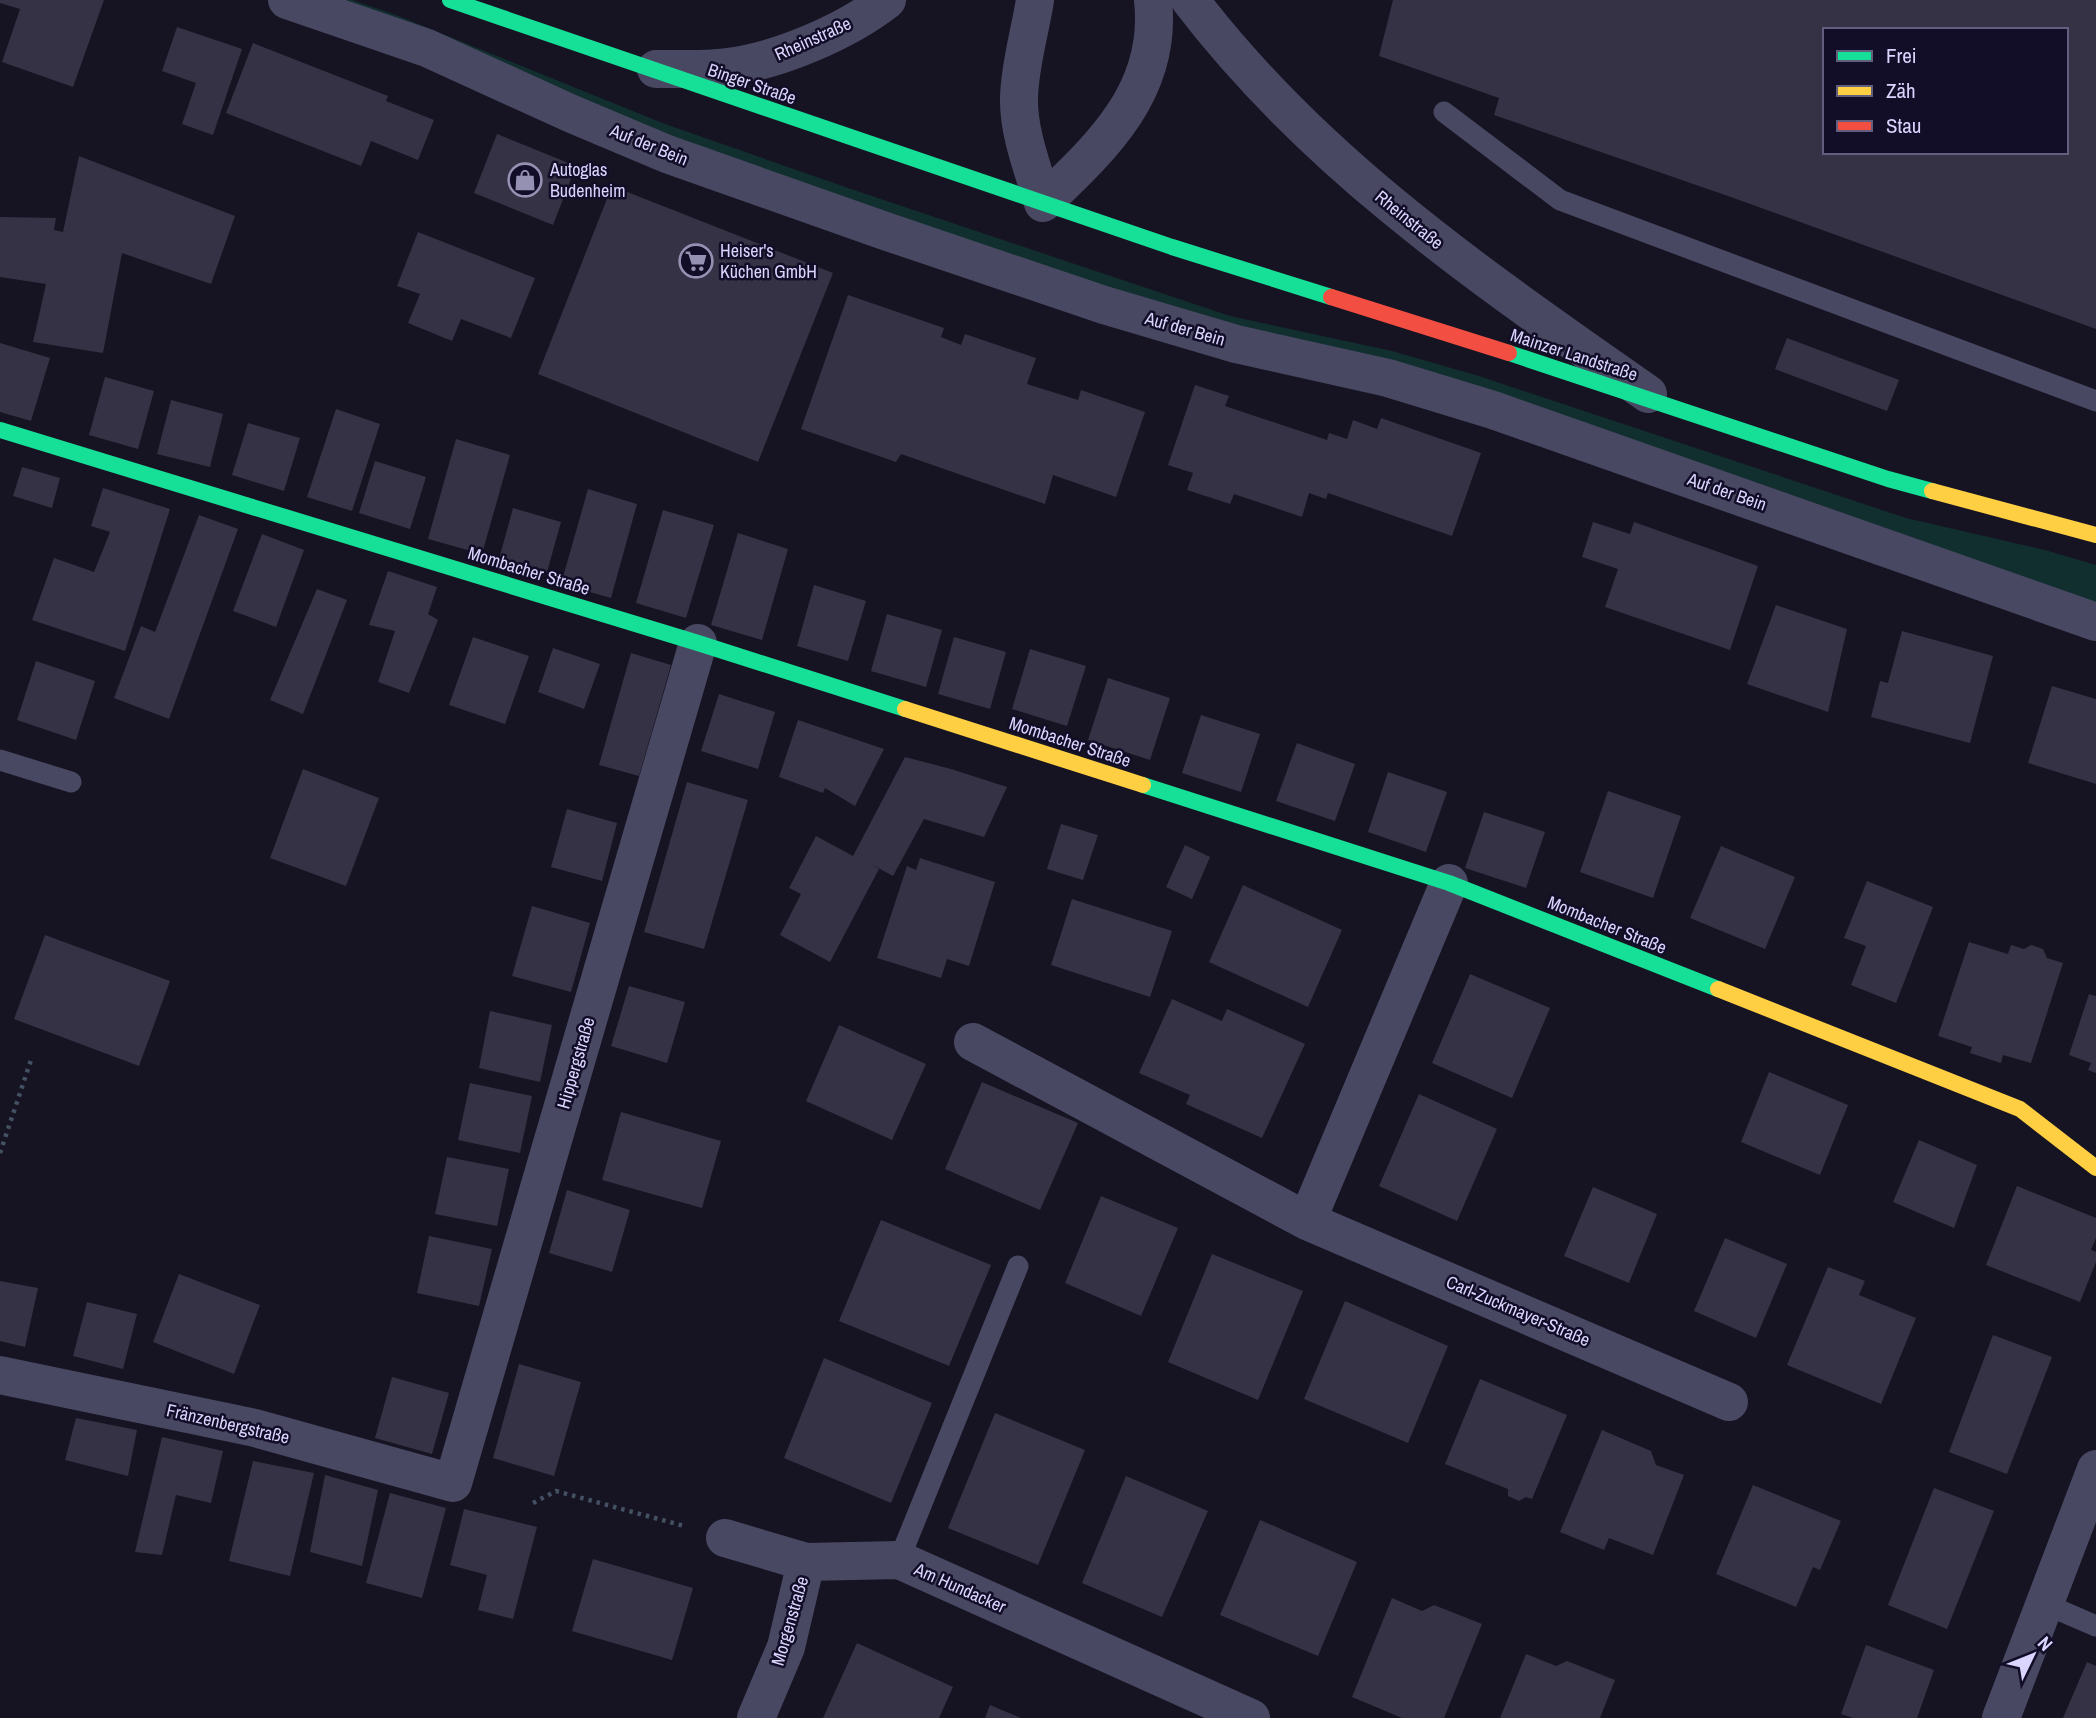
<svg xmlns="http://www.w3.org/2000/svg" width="2096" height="1718" font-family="'Archivo Narrow',sans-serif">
<rect width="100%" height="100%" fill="#161422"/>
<path fill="#112f2f" d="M 313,0 L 352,0 L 396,15 L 665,124 L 851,189 L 1230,316 L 1392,351 L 1479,376 L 1906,518 L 2045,550 L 2096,565 L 2096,604 L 1784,492 L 1543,414 L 1191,318 L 787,183 Z"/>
<path fill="#343244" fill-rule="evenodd" d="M 0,0 L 104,0 L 73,87 L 2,62 L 20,9 L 0,3 Z
M 1393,0 L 2096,0 L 2096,329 L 1728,196 L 1494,115 L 1499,98 L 1379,56 ZM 1825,30 L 2066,30 L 2066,152 L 1825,152 Z
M 177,27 L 242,49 L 213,135 L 182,124 L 196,83 L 162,71 Z
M 253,43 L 388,96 L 386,101 L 434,120 L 418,160 L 371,141 L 361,166 L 226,113 Z
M 497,134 L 576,166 L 553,225 L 474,193 Z
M 79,156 L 235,216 L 211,284 L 122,253 L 103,353 L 33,342 L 46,284 L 0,277 L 0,217 L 56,218 L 54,230 L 63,232 Z
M 612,186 L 833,273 L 758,462 L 538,374 Z
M 418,232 L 535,278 L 511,338 L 461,319 L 452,341 L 408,323 L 420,294 L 397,286 Z
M 848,295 L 944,328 L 941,337 L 961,345 L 965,334 L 1036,358 L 1027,384 L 1078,400 L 1081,390 L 1145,412 L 1116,497 L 1053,475 L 1045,504 L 901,454 L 896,462 L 801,429 Z
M 1787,338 L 1899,380 L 1887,411 L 1775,369 Z
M 0,343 L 50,358 L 31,421 L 0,412 Z
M 105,377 L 154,391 L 138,449 L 89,435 Z
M 1195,385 L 1229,396 L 1225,406 L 1327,440 L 1329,433 L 1347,439 L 1353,420 L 1377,429 L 1381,418 L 1481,453 L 1452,536 L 1328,493 L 1326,499 L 1309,493 L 1302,517 L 1234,494 L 1230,504 L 1187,490 L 1193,473 L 1168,465 Z
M 171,400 L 223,414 L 210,467 L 157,454 Z
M 336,409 L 380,424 L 352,511 L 307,497 Z
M 248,423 L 300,438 L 284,491 L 232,475 Z
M 456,439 L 510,455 L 482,554 L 428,539 Z
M 375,461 L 426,477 L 410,529 L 359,513 Z
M 22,467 L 60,478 L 52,508 L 13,496 Z
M 103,488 L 170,509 L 125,651 L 32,620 L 54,558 L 94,572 L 110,532 L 91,526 Z
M 588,489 L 637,504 L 611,598 L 561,584 Z
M 513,508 L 561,522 L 547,572 L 499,559 Z
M 663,510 L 714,525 L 686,618 L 636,603 Z
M 199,515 L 238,529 L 169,719 L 114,698 L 141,626 L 155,632 Z
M 1593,522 L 1630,534 L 1634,522 L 1758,566 L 1730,650 L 1605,607 L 1618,569 L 1582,557 Z
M 738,533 L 788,549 L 762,640 L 711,625 Z
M 262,534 L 304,550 L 276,627 L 233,611 Z
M 388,571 L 437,587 L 428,614 L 438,620 L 409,693 L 378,682 L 395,631 L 369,625 Z
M 814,585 L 866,601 L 848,661 L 797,646 Z
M 317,589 L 347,600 L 303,714 L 270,700 Z
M 1776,605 L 1847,629 L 1828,712 L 1747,684 Z
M 887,614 L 942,630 L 926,687 L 871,671 Z
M 1902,631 L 1993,656 L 1970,743 L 1871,717 L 1880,681 L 1888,683 Z
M 473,637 L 529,656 L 505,724 L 449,705 Z
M 954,637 L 1006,652 L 990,709 L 938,694 Z
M 553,648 L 600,664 L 584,709 L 538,692 Z
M 1030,649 L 1086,666 L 1067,726 L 1012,709 Z
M 631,653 L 671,665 L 639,776 L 599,765 Z
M 36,661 L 95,681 L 76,740 L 17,720 Z
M 1108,678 L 1170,698 L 1150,760 L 1088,740 Z
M 2052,686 L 2096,699 L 2096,784 L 2028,763 Z
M 719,694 L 775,712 L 758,769 L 701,751 Z
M 1201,715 L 1260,734 L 1241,792 L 1182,773 Z
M 798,720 L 884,749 L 855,806 L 825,788 L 823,793 L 779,777 Z
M 1297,743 L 1355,764 L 1335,821 L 1276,801 Z
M 905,757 L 951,769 L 1007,787 L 984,837 L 924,819 L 893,876 L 871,864 L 879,869 L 830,962 L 780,935 L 801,894 L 789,888 L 816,836 L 853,856 Z
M 303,769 L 379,798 L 346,886 L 270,858 Z
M 1388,772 L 1447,792 L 1426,852 L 1368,832 Z
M 687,782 L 748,800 L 704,949 L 644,932 Z
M 1608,791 L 1681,816 L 1653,898 L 1580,872 Z
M 567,809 L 617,823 L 602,881 L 551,867 Z
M 1484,812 L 1545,832 L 1526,888 L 1465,868 Z
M 1061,824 L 1098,835 L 1083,880 L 1047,869 Z
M 1185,845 L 1210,857 L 1192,899 L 1166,887 Z
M 1721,846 L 1795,877 L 1765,949 L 1690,918 Z
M 920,858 L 995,882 L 969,966 L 947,959 L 941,978 L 877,958 L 907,866 L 916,870 Z
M 1867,881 L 1933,907 L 1896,1003 L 1851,985 L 1866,946 L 1844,938 Z
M 1243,885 L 1342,930 L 1308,1007 L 1209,962 Z
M 1072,899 L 1172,931 L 1150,997 L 1051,965 Z
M 532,906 L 590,923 L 571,992 L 512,976 Z
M 45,935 L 170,981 L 139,1066 L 14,1019 Z
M 1969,942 L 2008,954 L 2011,945 L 2024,949 L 2031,945 L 2043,949 L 2047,958 L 2063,963 L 2031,1063 L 2003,1055 L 2001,1063 L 1970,1053 L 1972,1047 L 1938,1036 Z
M 1470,974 L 1550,1008 L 1512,1098 L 1432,1063 Z
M 629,986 L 685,1002 L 667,1063 L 611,1046 Z
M 2089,994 L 2096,996 L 2096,1073 L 2088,1070 L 2091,1063 L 2069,1055 Z
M 1172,999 L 1222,1021 L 1227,1009 L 1305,1044 L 1262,1138 L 1186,1104 L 1190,1095 L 1139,1073 Z
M 490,1011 L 552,1025 L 540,1082 L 479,1068 Z
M 839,1025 L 926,1064 L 892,1140 L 806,1101 Z
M 1769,1072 L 1848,1105 L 1820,1175 L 1741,1142 Z
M 982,1082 L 1078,1123 L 1040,1210 L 945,1169 Z
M 470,1083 L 532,1096 L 520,1153 L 458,1140 Z
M 1419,1094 L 1497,1129 L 1457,1221 L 1379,1186 Z
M 621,1112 L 721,1141 L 702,1208 L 602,1180 Z
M 1919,1140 L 1977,1165 L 1954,1228 L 1893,1202 Z
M 447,1157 L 509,1169 L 497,1226 L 435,1214 Z
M 2017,1186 L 2096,1218 L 2096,1238 L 2091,1250 L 2096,1252 L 2096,1262 L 2080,1302 L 1986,1265 Z
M 1593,1187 L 1657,1214 L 1629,1283 L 1564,1256 Z
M 567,1190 L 630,1210 L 612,1272 L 549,1253 Z
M 1101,1196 L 1178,1228 L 1141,1316 L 1065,1283 Z
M 881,1220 L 991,1265 L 949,1366 L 839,1321 Z
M 429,1236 L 492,1249 L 479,1306 L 417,1293 Z
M 1725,1238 L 1787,1264 L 1756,1338 L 1694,1311 Z
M 1212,1254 L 1303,1291 L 1258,1400 L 1168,1362 Z
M 1828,1267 L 1865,1281 L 1859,1295 L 1916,1318 L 1881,1404 L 1787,1365 Z
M 179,1274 L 260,1305 L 234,1374 L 153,1342 Z
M 0,1281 L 38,1288 L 25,1347 L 0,1341 Z
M 1345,1301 L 1448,1346 L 1408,1443 L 1304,1399 Z
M 87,1302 L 137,1314 L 123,1369 L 73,1356 Z
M 1993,1335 L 2052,1357 L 2007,1474 L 1949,1452 Z
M 824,1358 L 932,1403 L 891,1503 L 784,1458 Z
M 519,1364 L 581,1382 L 554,1476 L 493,1458 Z
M 392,1377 L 449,1393 L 432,1454 L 375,1438 Z
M 1480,1379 L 1567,1415 L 1532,1499 L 1526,1497 L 1519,1501 L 1508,1496 L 1508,1489 L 1445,1464 Z
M 995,1413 L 1085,1450 L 1038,1565 L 948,1528 Z
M 76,1418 L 137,1430 L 128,1476 L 65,1460 Z
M 1602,1430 L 1651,1451 L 1656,1465 L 1684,1475 L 1653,1555 L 1609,1538 L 1604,1550 L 1560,1532 Z
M 162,1437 L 223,1451 L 211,1503 L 176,1495 L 162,1555 L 135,1552 Z
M 253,1461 L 314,1473 L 290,1576 L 229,1561 Z
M 325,1475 L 378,1490 L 362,1566 L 310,1552 Z
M 1126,1476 L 1208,1511 L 1162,1617 L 1082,1583 Z
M 1753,1485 L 1841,1521 L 1820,1570 L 1813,1567 L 1796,1607 L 1716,1574 Z
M 1934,1488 L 1994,1511 L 1947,1629 L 1888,1605 Z
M 390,1493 L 446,1508 L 422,1598 L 366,1583 Z
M 464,1509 L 537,1527 L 513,1619 L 478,1610 L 487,1575 L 450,1565 Z
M 1260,1520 L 1357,1562 L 1318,1656 L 1220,1615 Z
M 593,1559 L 693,1588 L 672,1660 L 572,1631 Z
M 1392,1598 L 1422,1611 L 1434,1605 L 1482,1624 L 1444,1718 L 1402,1718 L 1352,1697 Z
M 857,1643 L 953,1687 L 939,1718 L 823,1718 Z
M 1866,1645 L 1934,1670 L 1917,1718 L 1853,1718 L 1841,1714 Z
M 1526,1654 L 1556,1666 L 1567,1661 L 1615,1680 L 1600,1718 L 1500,1718 Z
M 2087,1662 L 2096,1666 L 2096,1718 L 2063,1718 Z
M 990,1705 L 1021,1718 L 985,1718 Z"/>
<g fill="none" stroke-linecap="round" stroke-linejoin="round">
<path stroke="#435162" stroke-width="4.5" stroke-dasharray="3.5 5" stroke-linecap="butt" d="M 0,1153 L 32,1057
M 533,1503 L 556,1491 L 684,1526"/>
<path stroke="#494863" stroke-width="21" d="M 1444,112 L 1560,200 L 2096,401
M 0,760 L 71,782
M 899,1560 L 1018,1266
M 2045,1604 L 2096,1626"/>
<path stroke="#494863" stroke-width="38" d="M 287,0 L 427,48 L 572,114 L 667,154 L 885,231 L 1104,305 L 1236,344 L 1388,378 L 1493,410 L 2096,622
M 1035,0 C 1030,32 1020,64 1019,97 C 1018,132 1033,169 1043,203 C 1103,146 1163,90 1153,0
M 1190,0 C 1316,165 1480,276 1648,394
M 656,69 C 679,69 704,70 727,67 C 778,61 846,32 887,0
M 973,1042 L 1307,1221 L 1729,1402
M 1307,1221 L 1449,883
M 0,1375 L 255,1428 L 453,1483 L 698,643
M 725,1538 L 806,1562 L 899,1560 L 1251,1718
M 756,1718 L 786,1647 L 806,1562
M 2001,1718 L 2096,1469"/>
<path stroke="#16e098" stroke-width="16" d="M 450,0 L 1172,247 L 1331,297
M 1509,353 L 1888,479 L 1932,491
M 0,430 L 698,643 L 905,709
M 1143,785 L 1449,883 L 1718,989"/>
<path stroke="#ffcf43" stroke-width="16" d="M 1932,491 L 2096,535
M 905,709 L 1143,785
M 1718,989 L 2020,1109 L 2096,1168"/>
<path stroke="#f24e42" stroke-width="16" d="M 1331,297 L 1509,353"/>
</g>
<defs>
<symbol id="shop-ring" viewBox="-11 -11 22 22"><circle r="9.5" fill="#120e28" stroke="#9591b2" stroke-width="1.5"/><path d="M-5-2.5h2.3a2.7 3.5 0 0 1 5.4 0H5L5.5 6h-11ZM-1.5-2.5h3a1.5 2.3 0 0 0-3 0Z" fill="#9591b2"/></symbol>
<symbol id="supermarket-ring" viewBox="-11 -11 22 22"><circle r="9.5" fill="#120e28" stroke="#9591b2" stroke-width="1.5"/><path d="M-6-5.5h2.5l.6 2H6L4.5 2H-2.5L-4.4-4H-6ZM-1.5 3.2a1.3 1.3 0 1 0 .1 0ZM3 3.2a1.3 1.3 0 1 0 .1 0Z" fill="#9591b2"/></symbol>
</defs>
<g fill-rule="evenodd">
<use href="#shop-ring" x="506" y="161" width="38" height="38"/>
<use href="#supermarket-ring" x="677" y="242" width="38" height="38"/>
</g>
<g text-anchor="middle" stroke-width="5" stroke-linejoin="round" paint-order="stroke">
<g font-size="18" fill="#dad5ff" stroke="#120e28">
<text transform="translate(813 39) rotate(-24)" y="6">Rheinstraße</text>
<text transform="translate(752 84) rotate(19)" y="6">Binger Straße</text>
<text transform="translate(649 145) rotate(22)" y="6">Auf der Bein</text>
<text transform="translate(1409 220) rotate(39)" y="6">Rheinstraße</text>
<text transform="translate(1185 329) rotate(16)" y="6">Auf der Bein</text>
<text transform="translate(1574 355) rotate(18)" y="6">Mainzer Landstraße</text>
<text transform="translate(1727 492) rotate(19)" y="6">Auf der Bein</text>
<text transform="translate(529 571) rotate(17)" y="6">Mombacher Straße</text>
<text transform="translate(1070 742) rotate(18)" y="6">Mombacher Straße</text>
<text transform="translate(1607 925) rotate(22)" y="6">Mombacher Straße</text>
<text transform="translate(576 1063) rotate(-74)" y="6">Hippergstraße</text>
<text transform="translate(1518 1311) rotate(23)" y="6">Carl-Zuckmayer-Straße</text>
<text transform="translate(228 1424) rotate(13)" y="6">Fränzenbergstraße</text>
<text transform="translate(960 1588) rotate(24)" y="6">Am Hundacker</text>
<text transform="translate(790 1621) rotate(-74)" y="6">Morgenstraße</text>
</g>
<g font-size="18" fill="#dad5ff" stroke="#120e28" text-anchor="start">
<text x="550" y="176">Autoglas<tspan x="550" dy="21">Budenheim</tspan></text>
<text x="720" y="257">Heiser's<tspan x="720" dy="21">Küchen GmbH</tspan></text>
</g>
</g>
<rect x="1823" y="28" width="245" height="126" fill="#120e28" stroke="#625e7e" stroke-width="2"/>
<rect x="1837" y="51" width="35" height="10" fill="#16e098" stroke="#625e7e" stroke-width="2"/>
<text x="1886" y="63" font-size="21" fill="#dad5ff">Frei</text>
<rect x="1837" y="86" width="35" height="10" fill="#ffcf43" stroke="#625e7e" stroke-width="2"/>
<text x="1886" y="98" font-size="21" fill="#dad5ff">Zäh</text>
<rect x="1837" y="121" width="35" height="10" fill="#f24e42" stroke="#625e7e" stroke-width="2"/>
<text x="1886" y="133" font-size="21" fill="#dad5ff">Stau</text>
<g transform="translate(2033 1655) rotate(47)" stroke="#120e28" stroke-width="5" paint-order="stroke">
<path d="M0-5L12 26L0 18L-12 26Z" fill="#dad5ff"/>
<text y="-10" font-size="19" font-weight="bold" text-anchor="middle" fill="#dad5ff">N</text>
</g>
</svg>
